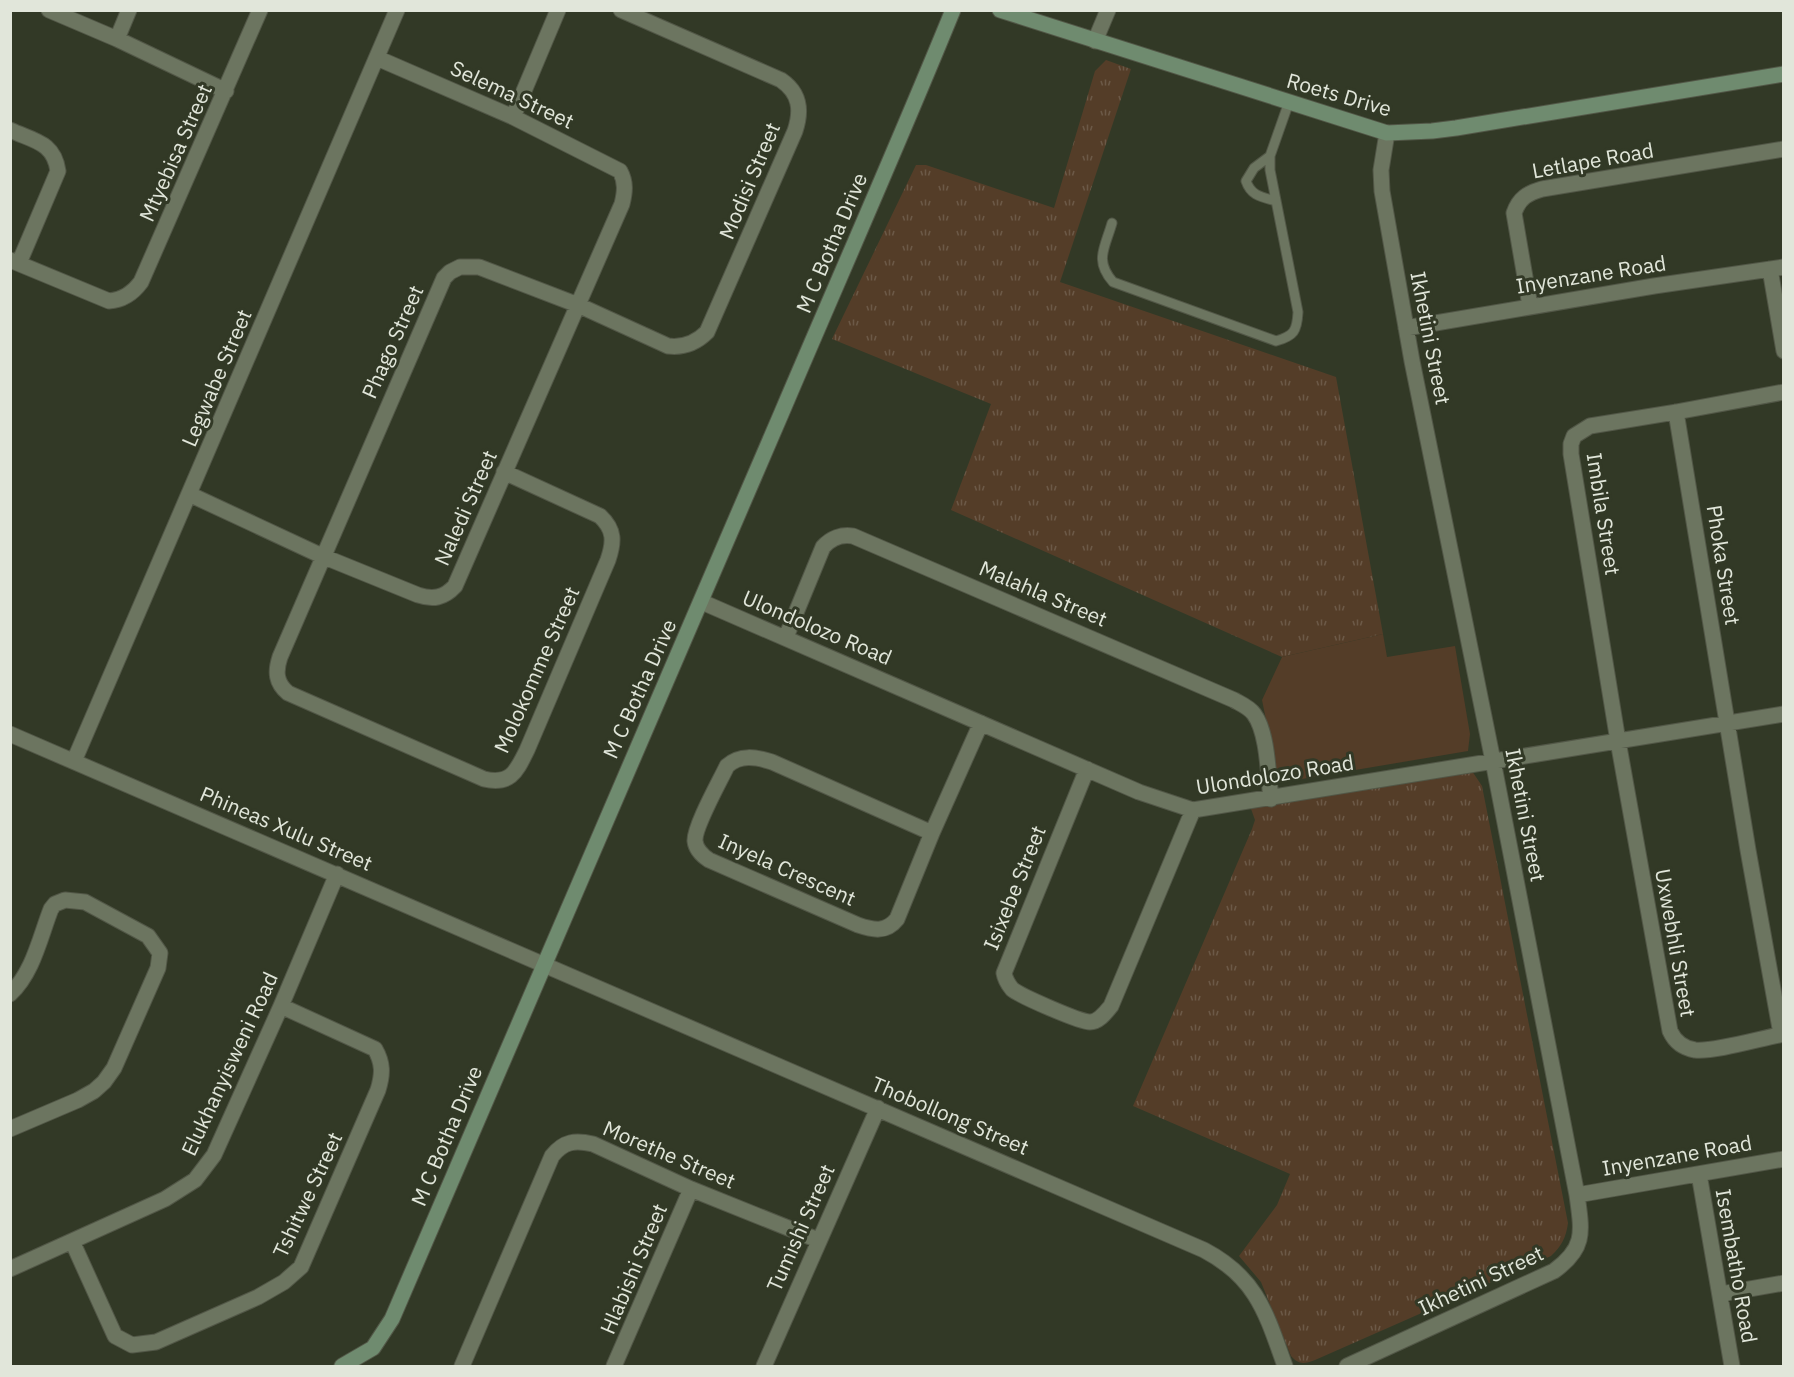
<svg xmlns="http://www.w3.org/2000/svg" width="1794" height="1377" font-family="'IBM Plex Sans',sans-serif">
<defs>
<pattern id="grass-tufts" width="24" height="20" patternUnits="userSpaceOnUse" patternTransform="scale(1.5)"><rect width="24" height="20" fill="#543d28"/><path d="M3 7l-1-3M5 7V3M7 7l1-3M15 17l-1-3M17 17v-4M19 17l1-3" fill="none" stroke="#6c5947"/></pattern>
</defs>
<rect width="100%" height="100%" fill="#323926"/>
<path fill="url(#grass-tufts)" d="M 1106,60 L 1131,69 L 1060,282 L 1336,377 L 1383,634 L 1282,657 L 951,510 L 991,404 L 832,339 L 916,165 L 926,165 L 1054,208 L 1095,71 Z
M 1472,771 L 1482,786 L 1568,1223 C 1566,1237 1562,1246 1551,1256 L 1315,1360 C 1304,1364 1299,1365 1291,1356 L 1261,1282 L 1239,1256 L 1277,1205 L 1290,1174 L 1133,1106 L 1252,829 L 1255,820 L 1250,806 Z"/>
<path fill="#543d28" d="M 1383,634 L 1387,657 L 1455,646 L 1470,734 L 1468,751 L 1284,782 L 1277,774 L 1262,700 L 1282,657 Z"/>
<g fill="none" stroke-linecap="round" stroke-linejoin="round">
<defs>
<path id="lane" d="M 1270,156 L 1254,168 L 1246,181 C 1251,196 1262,197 1276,201
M 1112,223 C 1105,248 1094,260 1113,282 L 1276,341 C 1294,336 1297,331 1298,312 L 1270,170 L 1270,156 L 1289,102"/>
<path id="street" d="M 49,10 L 117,39 L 226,91
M 117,39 L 129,10
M 1095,41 L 1108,10
M 513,117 L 558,10
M 10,130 C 34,141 54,142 58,171 L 19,263
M 10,260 L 109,301 C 123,300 133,293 141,282 L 260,10
M 1770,269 L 1784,351
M 1530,306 L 1514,213 C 1519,198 1528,193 1542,189 L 1784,149
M 1406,328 L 1654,286 L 1784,267
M 1784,392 L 1676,412 L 1590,426 L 1574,436 L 1571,444 L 1571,454 L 1618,741 L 1670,1031 C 1675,1042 1683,1048 1695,1050 C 1715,1052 1762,1038 1784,1034
M 1676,412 L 1748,850 L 1781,1034
M 504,472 L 600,516 C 615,530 614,542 608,560 L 527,750 C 516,772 511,785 484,779 L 288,693 C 276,683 275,672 280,657 L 444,278 L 450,272 L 460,267 L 479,267 L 578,305 L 668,346 C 684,348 696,343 707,332 L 795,131 C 802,110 800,93 781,80 L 621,10
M 189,494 L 322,556 L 418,595 C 433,600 444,598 455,586 L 622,204 C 625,192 626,182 620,171 L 513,117 L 377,58
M 702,602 L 1139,792 L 1193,810 L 1784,714
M 786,637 L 823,547 C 831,538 842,534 853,536 L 1234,700 C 1241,704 1249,707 1254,714 C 1268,733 1268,775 1271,799
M 10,734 L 1204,1250 C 1257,1278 1266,1313 1285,1366
M 74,761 L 397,10
M 1087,769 L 1004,973 C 1005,979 1008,984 1012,989 C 1020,996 1080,1022 1090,1022 C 1099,1022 1106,1012 1111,1006 L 1193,810
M 932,833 L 772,762 C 756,757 740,754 727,766 C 720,781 694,827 695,841 C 696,850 703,856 709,860 L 858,925 C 873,930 886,933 897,919 L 932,833 L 981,723
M 10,994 C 33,973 40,937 51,909 L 55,904 L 65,900 L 85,902 L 148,936 L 160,953 L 158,968 L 114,1068 L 104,1082 L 94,1091 L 78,1100 L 10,1129
M 1699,1174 L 1732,1366
M 1577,1195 L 1784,1159
M 72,1241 L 115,1336 L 132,1345 L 156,1342 L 258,1297 L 284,1282 L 301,1267 L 378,1090 C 383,1074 383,1063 375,1049 L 281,1006
M 10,1269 L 165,1199 L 195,1180 L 214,1155 L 281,1006 L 337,874
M 1721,1294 L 1784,1283
M 462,1366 L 552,1156 C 564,1141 575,1140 593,1144 L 691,1189 L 818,1240
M 614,1366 L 691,1189
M 764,1366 L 878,1108
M 1347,1366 L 1554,1271 C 1586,1248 1582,1232 1577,1195 L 1493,761 L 1412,361 L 1382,191 L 1381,170 L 1387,133"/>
<path id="secondary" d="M 1000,10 L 1387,133 L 1432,131 L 1456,128 L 1784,74
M 342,1366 L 373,1348 L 392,1319 C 521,1016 653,715 782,412 C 839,278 898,145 953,10"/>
</defs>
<use href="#lane" stroke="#525747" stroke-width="11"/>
<use href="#street" stroke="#525747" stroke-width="17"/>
<use href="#secondary" stroke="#525747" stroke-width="17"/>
<use href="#lane" stroke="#6c7560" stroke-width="9"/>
<use href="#street" stroke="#6c7560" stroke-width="15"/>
<use href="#secondary" stroke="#6f8b6f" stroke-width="15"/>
</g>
<g text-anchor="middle" stroke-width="6" stroke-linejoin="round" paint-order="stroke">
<g font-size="21" fill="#e1e6da" stroke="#323926">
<text transform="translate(512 95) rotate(25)" y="7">Selema Street</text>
<text transform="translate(1339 95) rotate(16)" y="7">Roets Drive</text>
<text transform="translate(176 153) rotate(-66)" y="7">Mtyebisa Street</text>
<text transform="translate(1593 161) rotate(-10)" y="7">Letlape Road</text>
<text transform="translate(750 181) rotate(-67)" y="7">Modisi Street</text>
<text transform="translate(832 243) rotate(-67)" y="7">M C Botha Drive</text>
<text transform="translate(1591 275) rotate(-9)" y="7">Inyenzane Road</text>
<text transform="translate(1430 338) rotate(79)" y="7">Ikhetini Street</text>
<text transform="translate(393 342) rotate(-66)" y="7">Phago Street</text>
<text transform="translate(217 378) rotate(-67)" y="7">Legwabe Street</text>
<text transform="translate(466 508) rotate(-66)" y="7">Naledi Street</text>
<text transform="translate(1603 514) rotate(81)" y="7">Imbila Street</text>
<text transform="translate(1723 565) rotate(81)" y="7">Phoka Street</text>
<text transform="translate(1043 594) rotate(23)" y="7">Malahla Street</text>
<text transform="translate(817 628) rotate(23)" y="7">Ulondolozo Road</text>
<text transform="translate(537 670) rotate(-66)" y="7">Molokomme Street</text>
<text transform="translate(640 689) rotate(-66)" y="7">M C Botha Drive</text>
<text transform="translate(1275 775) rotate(-9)" y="7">Ulondolozo Road</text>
<text transform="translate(1525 815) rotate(79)" y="7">Ikhetini Street</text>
<text transform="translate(286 829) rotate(23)" y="7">Phineas Xulu Street</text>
<text transform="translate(787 870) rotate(24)" y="7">Inyela Crescent</text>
<text transform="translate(1015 888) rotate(-68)" y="7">Isixebe Street</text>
<text transform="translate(1675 943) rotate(80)" y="7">Uxwebhli Street</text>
<text transform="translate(230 1064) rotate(-65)" y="7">Elukhanyisweni Road</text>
<text transform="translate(950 1116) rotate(23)" y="7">Thobollong Street</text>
<text transform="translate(447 1136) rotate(-67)" y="7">M C Botha Drive</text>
<text transform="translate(669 1155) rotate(23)" y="7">Morethe Street</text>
<text transform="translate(1677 1156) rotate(-10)" y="7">Inyenzane Road</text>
<text transform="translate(308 1195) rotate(-65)" y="7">Tshitwe Street</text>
<text transform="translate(801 1228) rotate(-66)" y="7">Tumishi Street</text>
<text transform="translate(1736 1266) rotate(80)" y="7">Isembatho Road</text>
<text transform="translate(634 1269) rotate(-67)" y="7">Hlabishi Street</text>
<text transform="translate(1481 1281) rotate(-25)" y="7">Ikhetini Street</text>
</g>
</g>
<rect width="1794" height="1377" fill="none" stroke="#e1e6da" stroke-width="24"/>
</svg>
